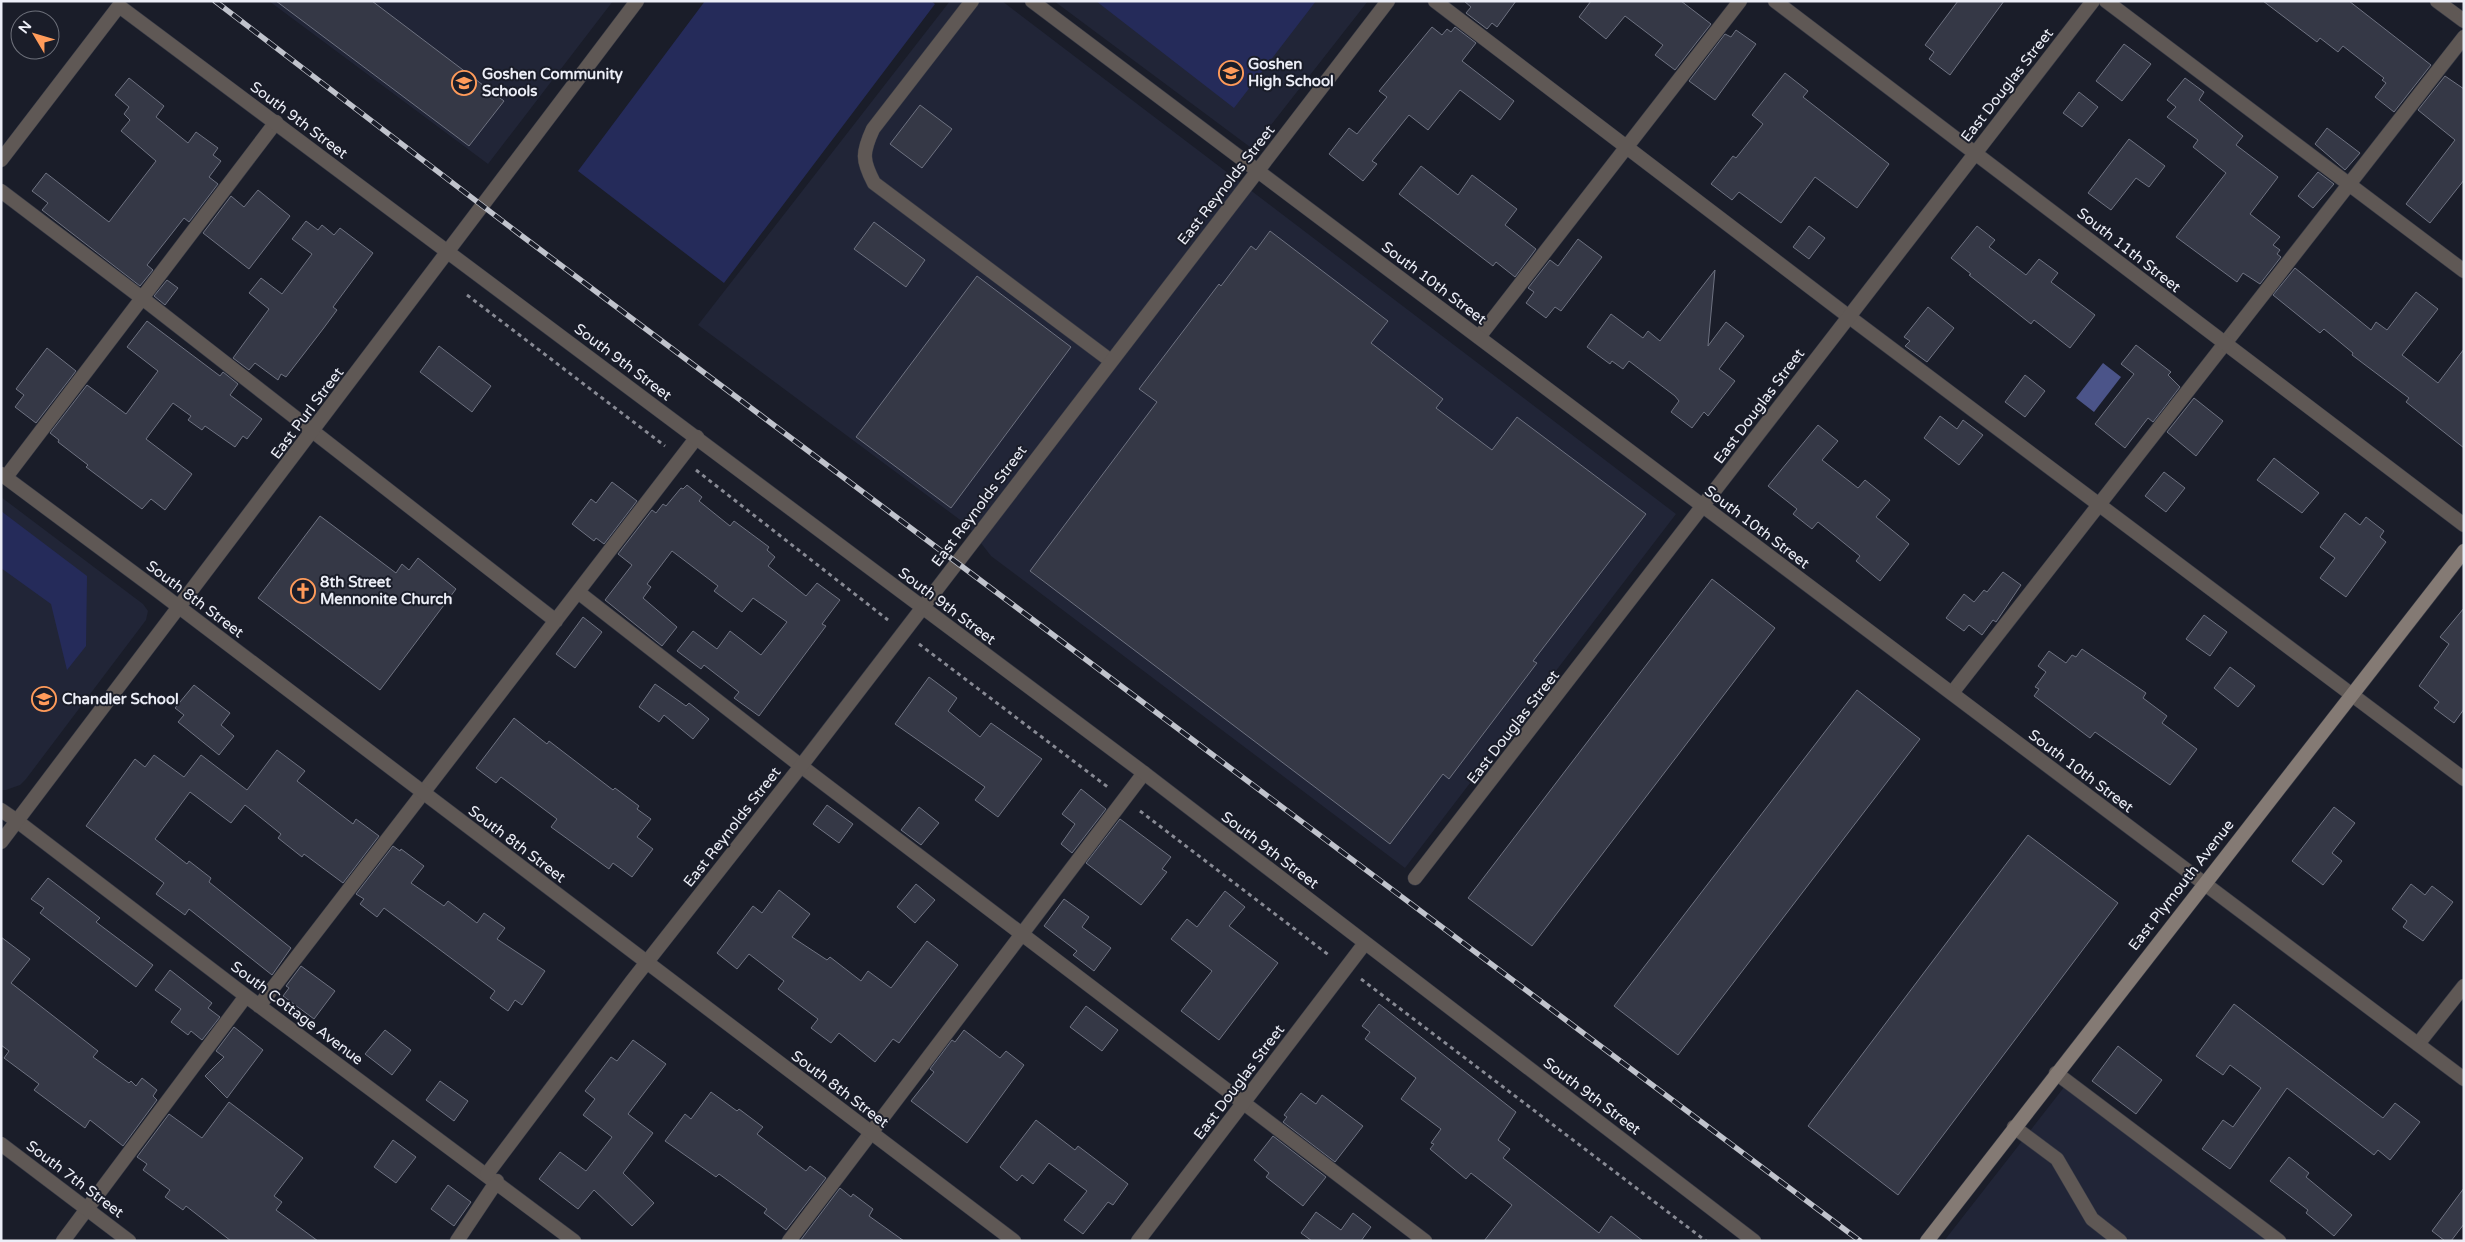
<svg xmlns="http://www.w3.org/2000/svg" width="2465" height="1242" font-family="'Varela Round',sans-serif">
<rect width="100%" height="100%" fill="#1a1d29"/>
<path fill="#212537" d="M 269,1 L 613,1 L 488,164 Z
M 950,1 L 1002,1 L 1676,514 L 1405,868 L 991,556 L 967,525 L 698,325 Z
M 1054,1 L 1368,1 L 1256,144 L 1250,147 Z
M 1,497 L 143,604 L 148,611 L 146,620 L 26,779 L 20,785 L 6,790 L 1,790 Z
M 2072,1077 L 2290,1241 L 1944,1241 Z"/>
<path fill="#252b5a" d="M 705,1 L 931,1 L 935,4 L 724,283 L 578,171 Z
M 1096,1 L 1316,1 L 1234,108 Z
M 1,511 L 87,576 L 86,646 L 67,670 L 51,604 L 1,568 Z"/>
<path fill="#4b5489" d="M 2103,363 L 2121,377 L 2094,412 L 2076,398 Z"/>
<path fill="#353846" stroke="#6e7281" d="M 276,1 L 372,1 L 504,101 L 469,146 Z
M 1464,1 L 1516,1 L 1497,27 L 1492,23 L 1487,29 L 1466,13 L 1471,7 Z
M 1591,1 L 1681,1 L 1711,24 L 1675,70 L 1655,55 L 1663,45 L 1625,16 L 1606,39 L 1579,17 Z
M 1958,1 L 2004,1 L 1950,75 L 1929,59 L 1934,52 L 1925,45 Z
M 2263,1 L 2349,1 L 2431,65 L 2394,112 L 2375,97 L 2386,83 L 2382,80 L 2384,78 L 2343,46 L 2338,52 L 2320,38 L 2317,42 Z
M 1432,27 L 1442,35 L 1447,29 L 1451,32 L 1455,27 L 1476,43 L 1462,61 L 1514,101 L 1500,120 L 1460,90 L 1428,130 L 1409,115 L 1372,161 L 1377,164 L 1363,181 L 1329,154 L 1349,128 L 1357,134 L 1387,97 L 1379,91 Z
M 1736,30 L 1756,44 L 1715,100 L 1689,81 L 1725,34 L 1731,37 Z
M 2124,44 L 2151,64 L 2122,101 L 2096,81 Z
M 1785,73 L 1808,91 L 1803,97 L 1889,164 L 1857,208 L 1815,177 L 1781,223 L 1739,192 L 1732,200 L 1711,184 L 1733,156 L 1736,158 L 1763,124 L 1752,115 Z
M 2445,76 L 2464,89 L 2464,180 L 2430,223 L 2406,204 L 2455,140 L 2418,110 Z
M 129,78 L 164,106 L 156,117 L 188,143 L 196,132 L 218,148 L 213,155 L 221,161 L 209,177 L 218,184 L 189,222 L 184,218 L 147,265 L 153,270 L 140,286 L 42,210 L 48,203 L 32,191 L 46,173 L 109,222 L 156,161 L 121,131 L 130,120 L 124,114 L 129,107 L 115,95 Z
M 2185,78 L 2204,92 L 2199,100 L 2243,136 L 2236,145 L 2278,177 L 2250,214 L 2280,237 L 2273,245 L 2280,250 L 2277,254 L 2281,257 L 2260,284 L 2243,273 L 2237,282 L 2176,237 L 2226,173 L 2193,147 L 2198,140 L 2167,117 L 2176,107 L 2167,100 Z
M 2079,92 L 2098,107 L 2082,127 L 2063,113 Z
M 920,105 L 952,129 L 922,168 L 890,144 Z
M 2327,128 L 2360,153 L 2345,170 L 2315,144 Z
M 2129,139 L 2165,166 L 2149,187 L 2136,178 L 2111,210 L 2088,193 Z
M 1421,166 L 1458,195 L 1472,175 L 1517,209 L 1505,225 L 1536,249 L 1515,277 L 1496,262 L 1493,266 L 1399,194 Z
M 2318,172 L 2334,184 L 2313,208 L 2298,196 Z
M 258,190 L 290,216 L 249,269 L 203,233 L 231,196 L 244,207 Z
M 306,221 L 318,230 L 322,225 L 334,235 L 340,228 L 373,253 L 333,307 L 337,310 L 323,329 L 286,377 L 281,374 L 278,380 L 255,363 L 249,370 L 233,358 L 269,309 L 249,293 L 261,278 L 282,294 L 312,254 L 292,239 Z
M 874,222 L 925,260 L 906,287 L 854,249 Z
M 1809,226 L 1825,238 L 1809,259 L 1793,247 Z
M 1977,226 L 1995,240 L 1989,247 L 2026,275 L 2039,259 L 2058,273 L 2051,282 L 2095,315 L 2070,348 L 2034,320 L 2031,324 L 1969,275 L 1971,274 L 1951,258 Z
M 1270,231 L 1388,321 L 1371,343 L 1443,399 L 1436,408 L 1492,450 L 1517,417 L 1646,514 L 1533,661 L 1537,663 L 1449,779 L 1443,774 L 1390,844 L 1030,571 L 1157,402 L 1139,389 L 1219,284 L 1221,286 L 1251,246 L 1256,250 Z
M 1578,239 L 1602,257 L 1561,311 L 1555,307 L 1546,318 L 1526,303 L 1534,292 L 1528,288 L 1550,260 L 1558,266 Z
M 2295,268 L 2371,330 L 2376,322 L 2387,330 L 2416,292 L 2438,309 L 2402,355 L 2438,383 L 2464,349 L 2464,448 L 2406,402 L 2409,398 L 2352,355 L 2353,353 L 2324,329 L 2320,333 L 2273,295 Z
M 1715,270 L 1708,346 L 1726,322 L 1744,336 L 1719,369 L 1735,381 L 1708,416 L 1704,412 L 1692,428 L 1671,412 L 1679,401 L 1675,396 L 1629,361 L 1623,369 L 1612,361 L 1610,364 L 1587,347 L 1611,314 L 1643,338 L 1648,331 L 1660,341 Z
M 977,276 L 1071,347 L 951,508 L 856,437 Z
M 167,280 L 178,288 L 165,305 L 154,296 Z
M 1928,307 L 1954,328 L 1927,362 L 1905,346 L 1910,341 L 1904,337 Z
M 147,321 L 220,376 L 223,372 L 238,384 L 230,395 L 262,419 L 247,439 L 243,436 L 235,447 L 205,426 L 202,430 L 188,420 L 191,416 L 173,403 L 146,439 L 192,474 L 165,510 L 151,499 L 142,509 L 86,467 L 88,465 L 58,442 L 59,440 L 50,433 L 87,385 L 126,414 L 158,371 L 127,347 Z
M 2136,345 L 2171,372 L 2168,375 L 2180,387 L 2153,422 L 2148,418 L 2125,448 L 2095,424 L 2134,374 L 2121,364 Z
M 439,346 L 491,386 L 472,412 L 420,372 Z
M 47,348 L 76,371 L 36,423 L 15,407 L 24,395 L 16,389 Z
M 2025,375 L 2045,391 L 2025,417 L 2005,402 Z
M 2194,398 L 2223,421 L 2196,456 L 2167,432 Z
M 1940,416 L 1957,429 L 1963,420 L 1983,435 L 1959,465 L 1924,438 Z
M 1818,425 L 1838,441 L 1822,460 L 1858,488 L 1865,480 L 1890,500 L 1876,517 L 1909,544 L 1880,581 L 1856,561 L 1860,556 L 1818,522 L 1812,529 L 1793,514 L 1797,509 L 1768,486 Z
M 2274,458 L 2319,493 L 2302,513 L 2257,480 Z
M 2164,472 L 2185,488 L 2166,512 L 2145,496 Z
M 612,482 L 637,501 L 604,544 L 596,538 L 594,541 L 572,524 L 591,499 L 596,503 Z
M 687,485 L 702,497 L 699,501 L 730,526 L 734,521 L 769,547 L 767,550 L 775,557 L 768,566 L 806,596 L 817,583 L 840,600 L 822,624 L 826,626 L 759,716 L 734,698 L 739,692 L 704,665 L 701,669 L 677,651 L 693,631 L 717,649 L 730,631 L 761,655 L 787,622 L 753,598 L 742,612 L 714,591 L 718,586 L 672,551 L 647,584 L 651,587 L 643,598 L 677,627 L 662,646 L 605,600 L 632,565 L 618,554 L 652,510 L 656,513 L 663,504 L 666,506 L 681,488 L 683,489 Z
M 2345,513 L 2360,525 L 2366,517 L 2384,531 L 2380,537 L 2386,542 L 2346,597 L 2320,578 L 2335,558 L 2320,547 Z
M 320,516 L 396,573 L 402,564 L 409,570 L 418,558 L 456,589 L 380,690 L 258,598 Z
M 2003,572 L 2021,585 L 1996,622 L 1993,620 L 1982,635 L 1969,625 L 1964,631 L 1946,618 L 1964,594 L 1974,602 L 1984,590 L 1987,592 Z
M 1712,579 L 1775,628 L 1532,946 L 1468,898 Z
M 2464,608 L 2464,709 L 2454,723 L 2434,708 L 2439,702 L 2419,686 L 2449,644 L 2440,637 Z
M 2204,615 L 2227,632 L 2210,656 L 2186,639 Z
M 583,617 L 602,632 L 575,668 L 556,654 Z
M 2082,649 L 2146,693 L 2143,698 L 2167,716 L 2162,723 L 2197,749 L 2170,785 L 2095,732 L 2090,738 L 2034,696 L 2039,689 L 2035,687 L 2046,672 L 2038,666 L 2049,651 L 2066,663 L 2072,655 L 2076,657 Z
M 2230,667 L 2255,686 L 2238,707 L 2214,688 Z
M 929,677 L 957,698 L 948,711 L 980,737 L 991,723 L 1042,759 L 998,817 L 975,800 L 985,787 L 895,724 Z
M 655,684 L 686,706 L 689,703 L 709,719 L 693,739 L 664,715 L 659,722 L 639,707 Z
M 194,685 L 230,713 L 221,725 L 234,736 L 219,755 L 178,722 L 184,715 L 175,708 Z
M 1857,690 L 1920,739 L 1678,1055 L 1614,1006 Z
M 514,718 L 547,744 L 549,741 L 613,790 L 615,788 L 639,806 L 637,809 L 651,819 L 637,837 L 653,849 L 632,877 L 613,863 L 609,869 L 551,827 L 557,819 L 501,777 L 496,783 L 476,768 Z
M 277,750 L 305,771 L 297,781 L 353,824 L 356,819 L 379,836 L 343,883 L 304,854 L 302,857 L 278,838 L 281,834 L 245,805 L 231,823 L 190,792 L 155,839 L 187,864 L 189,861 L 211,878 L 209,882 L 291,948 L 272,975 L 189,909 L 185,915 L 156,894 L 164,883 L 86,826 L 135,759 L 145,767 L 154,755 L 184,777 L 201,755 L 247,790 Z
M 1081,789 L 1106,809 L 1072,853 L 1061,844 L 1075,824 L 1062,814 Z
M 827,805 L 853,824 L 839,843 L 813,824 Z
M 919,807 L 939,823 L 921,845 L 901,830 Z
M 2334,807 L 2355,823 L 2332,853 L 2342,861 L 2323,885 L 2292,861 Z
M 1120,819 L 1171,857 L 1162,869 L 1167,872 L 1141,905 L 1086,863 Z
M 2028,835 L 2118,903 L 1898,1195 L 1808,1126 Z
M 393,846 L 400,851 L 401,849 L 424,866 L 411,883 L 444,906 L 448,901 L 477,923 L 484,913 L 505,928 L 497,939 L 545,971 L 522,1005 L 515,1000 L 508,1011 L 490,998 L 495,991 L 384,908 L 377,917 L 360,904 L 364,899 L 356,894 Z
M 48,878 L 100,918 L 96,922 L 153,965 L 136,987 L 40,913 L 44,908 L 31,899 Z
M 916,884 L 935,900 L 915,923 L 897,907 Z
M 2411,884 L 2425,895 L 2432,886 L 2453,902 L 2423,941 L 2403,927 L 2407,921 L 2392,909 Z
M 779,890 L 810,914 L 792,937 L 827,960 L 830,957 L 861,981 L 868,971 L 891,988 L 927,941 L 958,965 L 899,1043 L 893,1039 L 875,1062 L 839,1033 L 831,1043 L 811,1028 L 818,1019 L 778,989 L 784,981 L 749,954 L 737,969 L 717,953 L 753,906 L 762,913 Z
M 1225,891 L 1245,907 L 1229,926 L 1278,963 L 1219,1040 L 1181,1011 L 1212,971 L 1171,939 L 1187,919 L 1197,927 Z
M 1064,899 L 1089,917 L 1082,927 L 1111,948 L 1094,971 L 1073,955 L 1077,951 L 1044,926 Z
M 1,937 L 30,959 L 11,983 L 98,1051 L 93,1057 L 129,1083 L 131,1081 L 136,1086 L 142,1078 L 157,1090 L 153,1096 L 157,1100 L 123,1146 L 90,1120 L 85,1128 L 34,1090 L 39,1084 L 4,1058 L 9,1051 L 1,1045 Z
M 301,966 L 335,991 L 314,1019 L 283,996 L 289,988 L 286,986 Z
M 170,970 L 212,1003 L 208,1008 L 220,1017 L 202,1040 L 191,1031 L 188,1035 L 171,1022 L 181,1009 L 155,990 Z
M 1379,1004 L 1516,1112 L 1498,1140 L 1510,1149 L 1503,1158 L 1599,1233 L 1611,1216 L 1643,1241 L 1484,1241 L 1512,1205 L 1471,1173 L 1466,1179 L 1430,1149 L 1434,1144 L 1431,1143 L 1441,1129 L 1401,1099 L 1416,1078 L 1365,1039 L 1370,1032 L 1362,1026 Z
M 2234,1004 L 2383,1118 L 2395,1103 L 2420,1122 L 2390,1160 L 2378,1150 L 2374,1155 L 2287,1088 L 2230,1169 L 2202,1149 L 2223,1120 L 2233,1127 L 2261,1088 L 2230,1065 L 2223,1075 L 2196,1056 Z
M 1086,1006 L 1118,1030 L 1102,1051 L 1070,1027 Z
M 234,1027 L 263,1050 L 227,1098 L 205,1076 L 224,1057 L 216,1051 Z
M 385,1030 L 411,1050 L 392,1075 L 365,1054 Z
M 964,1030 L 1000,1058 L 1006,1051 L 1024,1065 L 967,1143 L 911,1101 L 934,1072 L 930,1069 L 952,1040 L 955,1042 Z
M 633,1040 L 666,1064 L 628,1114 L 653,1133 L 623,1173 L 654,1203 L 632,1226 L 594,1190 L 578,1209 L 539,1179 L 560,1152 L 586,1171 L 612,1137 L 583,1115 L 595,1099 L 585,1091 L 611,1057 L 617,1061 Z
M 2118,1046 L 2162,1080 L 2136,1114 L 2092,1081 Z
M 440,1081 L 468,1101 L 454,1121 L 426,1100 Z
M 711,1092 L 737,1111 L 739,1109 L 763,1127 L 757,1134 L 806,1171 L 810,1166 L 826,1178 L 786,1230 L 764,1213 L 767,1209 L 719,1174 L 716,1177 L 665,1141 L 685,1114 L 691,1119 Z
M 1301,1093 L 1316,1104 L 1322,1095 L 1363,1126 L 1335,1162 L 1283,1122 L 1287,1117 L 1284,1115 Z
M 229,1102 L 303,1158 L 274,1196 L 282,1202 L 276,1210 L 318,1241 L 231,1241 L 186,1206 L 183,1210 L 165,1197 L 170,1190 L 143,1170 L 147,1164 L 137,1157 L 169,1114 L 202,1138 Z
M 1036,1120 L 1075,1150 L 1078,1146 L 1128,1184 L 1113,1205 L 1108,1202 L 1083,1234 L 1064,1220 L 1087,1191 L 1049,1163 L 1033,1184 L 1022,1175 L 1017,1181 L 1000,1167 Z
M 1273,1136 L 1326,1177 L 1303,1206 L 1266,1177 L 1269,1173 L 1254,1160 Z
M 393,1140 L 416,1157 L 396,1183 L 374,1167 Z
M 2289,1157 L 2309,1173 L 2306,1177 L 2352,1215 L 2334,1236 L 2306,1213 L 2308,1210 L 2270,1181 Z
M 448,1185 L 471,1202 L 454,1226 L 431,1209 Z
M 840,1188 L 851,1197 L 853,1194 L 873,1209 L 869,1216 L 904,1241 L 800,1241 Z
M 2464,1188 L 2464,1224 L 2451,1241 L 2445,1241 L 2432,1231 Z
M 1316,1212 L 1341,1230 L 1353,1213 L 1371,1227 L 1361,1241 L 1312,1241 L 1301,1233 Z"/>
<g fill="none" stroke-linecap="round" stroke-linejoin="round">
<defs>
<path id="service" d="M 972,1 L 873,129 C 862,153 862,160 874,183 L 1111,361
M 1435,1 L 1848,316 L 2464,779
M 2106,1 L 2464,271
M 1,191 L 142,298 L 556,621
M 1479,337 L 1740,1
M 6,477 L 276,122
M 578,592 L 801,766 L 1425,1241
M 1952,693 L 2464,37
M 17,821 L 246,996 L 574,1241
M 259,1006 L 697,437
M 2418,1044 L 2464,986
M 2056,1073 L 2279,1241
M 2014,1127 L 2057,1159 L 2092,1219 L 2120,1241
M 63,1241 L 246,996
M 457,1241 L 497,1181
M 789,1241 L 1144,773"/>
<path id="minor" d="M 1032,1 L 2464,1079
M 1775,1 L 2464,525
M 2437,1 L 2464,21
M 1,160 L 119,6 L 1144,773 L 1754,1241
M 1,474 L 158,591 L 1014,1241
M 1,810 L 17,821
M 1,842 L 637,1
M 1415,878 L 2093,1
M 1,1144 L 129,1241
M 487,1174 L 632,981 L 801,766 L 1388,1
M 1138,1241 L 1365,943"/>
<path id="secondary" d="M 1927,1241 L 2464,551"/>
</defs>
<use href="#service" stroke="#373a46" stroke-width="15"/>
<use href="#minor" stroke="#373a46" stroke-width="15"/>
<use href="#secondary" stroke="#373a46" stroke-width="15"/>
<path stroke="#888a94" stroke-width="3" stroke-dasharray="4 4" stroke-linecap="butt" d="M 467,295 L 665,446
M 696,470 L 888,620
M 919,644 L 1109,788
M 1140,811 L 1330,956
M 1361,979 L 1706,1241"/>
<use href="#service" stroke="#5f5855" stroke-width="14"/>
<use href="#minor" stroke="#5f5855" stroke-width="14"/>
<use href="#secondary" stroke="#847a74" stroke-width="14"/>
<defs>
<path id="rail" d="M 215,1 L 518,233 L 1860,1241"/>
</defs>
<use href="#rail" stroke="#c0c3cc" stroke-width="5.5"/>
<use href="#rail" stroke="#1a1d29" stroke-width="4" stroke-dasharray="11" stroke-linecap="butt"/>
</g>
<defs>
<symbol id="school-ring" viewBox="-11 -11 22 22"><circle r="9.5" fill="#1a1d29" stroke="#ff9b5a" stroke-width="1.5"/><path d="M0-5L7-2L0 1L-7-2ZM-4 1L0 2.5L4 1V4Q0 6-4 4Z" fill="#ff9b5a"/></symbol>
<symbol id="church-ring" viewBox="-11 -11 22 22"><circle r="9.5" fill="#1a1d29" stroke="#ff9b5a" stroke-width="1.5"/><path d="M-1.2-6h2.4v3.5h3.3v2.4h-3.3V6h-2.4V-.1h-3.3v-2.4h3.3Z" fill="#ff9b5a"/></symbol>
</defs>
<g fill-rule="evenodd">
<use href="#school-ring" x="1217" y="59" width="28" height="28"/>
<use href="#school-ring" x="450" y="69" width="28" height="28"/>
<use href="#church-ring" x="289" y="577" width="28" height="28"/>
<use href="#school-ring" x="30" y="685" width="28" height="28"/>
</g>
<g text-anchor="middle" stroke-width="4" stroke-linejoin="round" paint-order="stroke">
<g font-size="15" font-weight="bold" fill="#eceef7" stroke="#1a1d29" text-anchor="start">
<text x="1248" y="69">Goshen<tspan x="1248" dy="17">High School</tspan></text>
<text x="482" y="79">Goshen Community<tspan x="482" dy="17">Schools</tspan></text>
<text x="320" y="587">8th Street<tspan x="320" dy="17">Mennonite Church</tspan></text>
<text x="62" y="704">Chandler School</text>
</g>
<g font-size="15" fill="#eceef7" stroke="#1a1d29">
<text transform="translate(2007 85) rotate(-52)" y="5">East Douglas Street</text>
<text transform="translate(299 120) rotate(37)" y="5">South 9th Street</text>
<text transform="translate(1226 185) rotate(-52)" y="5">East Reynolds Street</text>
<text transform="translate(2129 250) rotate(38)" y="5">South 11th Street</text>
<text transform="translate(1434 283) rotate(37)" y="5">South 10th Street</text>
<text transform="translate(623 362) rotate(37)" y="5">South 9th Street</text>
<text transform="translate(1759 406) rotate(-53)" y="5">East Douglas Street</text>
<text transform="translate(307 413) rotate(-53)" y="5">East Purl Street</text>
<text transform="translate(979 506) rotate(-53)" y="5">East Reynolds Street</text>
<text transform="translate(1757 527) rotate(37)" y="5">South 10th Street</text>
<text transform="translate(195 599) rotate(37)" y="5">South 8th Street</text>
<text transform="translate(947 606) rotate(37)" y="5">South 9th Street</text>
<text transform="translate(1513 727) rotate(-52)" y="5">East Douglas Street</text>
<text transform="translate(2081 771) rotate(37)" y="5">South 10th Street</text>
<text transform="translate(732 827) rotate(-52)" y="5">East Reynolds Street</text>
<text transform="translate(517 844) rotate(37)" y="5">South 8th Street</text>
<text transform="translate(1270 850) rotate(37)" y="5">South 9th Street</text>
<text transform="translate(2181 885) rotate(-52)" y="5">East Plymouth Avenue</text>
<text transform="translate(297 1013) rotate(37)" y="5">South Cottage Avenue</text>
<text transform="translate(1239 1082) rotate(-53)" y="5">East Douglas Street</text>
<text transform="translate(840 1089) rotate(37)" y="5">South 8th Street</text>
<text transform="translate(1592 1096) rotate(37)" y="5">South 9th Street</text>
<text transform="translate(75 1179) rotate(37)" y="5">South 7th Street</text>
</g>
</g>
<rect width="2465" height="1242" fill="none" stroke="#eceef7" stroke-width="5"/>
<g transform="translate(35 35) rotate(308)"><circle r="24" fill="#1a1d29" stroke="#6e717b"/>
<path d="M0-4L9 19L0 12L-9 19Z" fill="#ff9b5a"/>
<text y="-8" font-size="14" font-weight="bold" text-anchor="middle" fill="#eceef7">N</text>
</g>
</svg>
